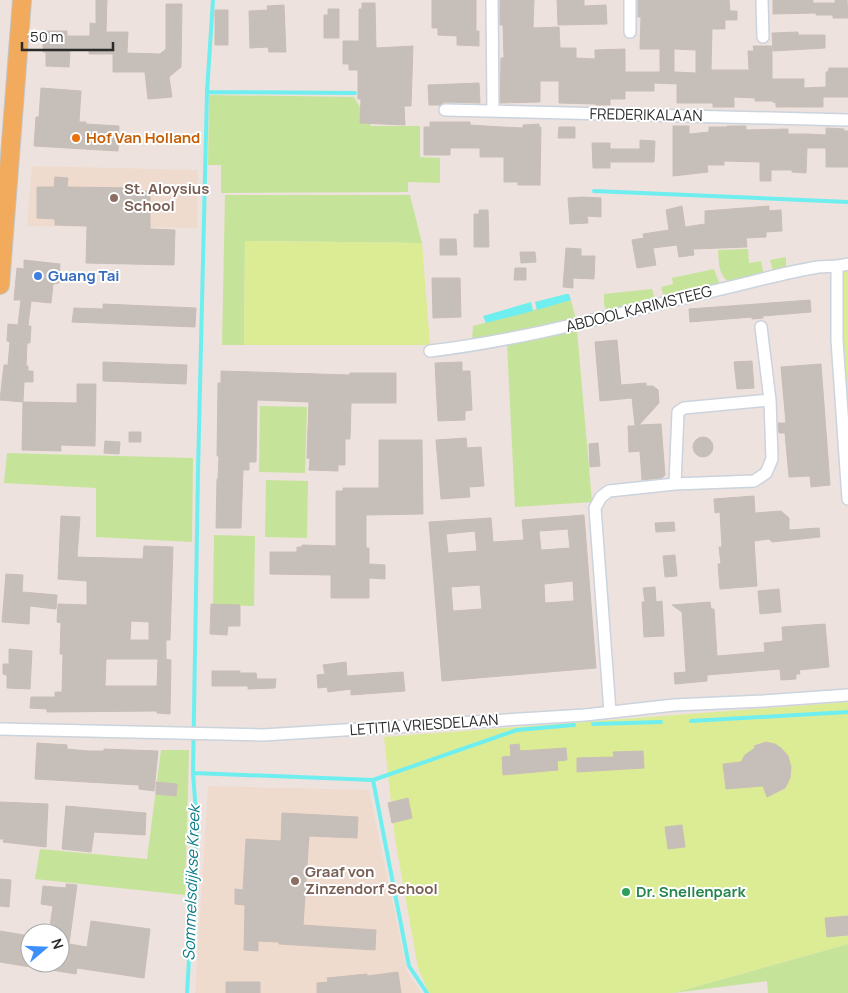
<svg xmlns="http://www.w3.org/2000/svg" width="848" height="993" font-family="Manrope,sans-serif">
<rect width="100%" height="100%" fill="#ede2dd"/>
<path fill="#efdbcd" d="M 32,166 L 198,170 L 197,228 L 27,226 Z
M 208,786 L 369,790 L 407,971 L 421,993 L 195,993 Z"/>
<path fill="#c6e499" d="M 209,95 L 354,97 L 371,126 L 420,126 L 420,157 L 440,158 L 440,183 L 408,182 L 408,192 L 221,193 L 221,165 L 208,165 Z
M 225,195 L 410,195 L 422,243 L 245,241 L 244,345 L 222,345 Z
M 748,249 L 749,263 L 761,261 L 764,276 L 729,282 C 718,275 719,262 718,250 Z
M 786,257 L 786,271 L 774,274 L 770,260 Z
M 714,269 L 720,285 L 665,300 L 661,287 L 673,284 L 672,278 Z
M 652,289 L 656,302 L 611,313 L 606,311 L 604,304 L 604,294 Z
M 571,300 L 576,320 L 472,340 L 473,326 Z
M 577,330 L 592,502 L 515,507 L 507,344 Z
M 260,406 L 307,407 L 305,473 L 259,472 Z
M 7,453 L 193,458 L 192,542 L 96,537 L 96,488 L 4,483 Z
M 266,480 L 308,481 L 307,538 L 265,537 Z
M 214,535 L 255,536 L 254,606 L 213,605 Z
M 161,750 L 189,750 L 185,895 L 35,879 L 40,849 L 147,859 Z
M 848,944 L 848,993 L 768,993 L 767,981 L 673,993 Z"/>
<path fill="#dcec95" d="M 245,241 L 422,243 L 430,345 L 244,345 Z
M 848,266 L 848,485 L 839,348 L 843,268 Z
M 848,702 L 848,944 L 673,993 L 429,993 L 418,968 L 395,839 L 384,737 Z"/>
<path fill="#6feef0" d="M 566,294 L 569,294 L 571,300 L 537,310 L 535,302 Z
M 531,302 L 533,311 L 486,323 L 483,316 Z"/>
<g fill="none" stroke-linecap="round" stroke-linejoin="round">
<path stroke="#6feef0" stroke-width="4" d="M 207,92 L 355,93
M 594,191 L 848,202
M 691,721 L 848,712
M 593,724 L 661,722
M 193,773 L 373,780 L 517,730 L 574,725
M 373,780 L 409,966 L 427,993
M 187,993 L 197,826 L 193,773 L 198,471 L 207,92 L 213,0"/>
</g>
<path fill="#c6beb9" stroke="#c9beb7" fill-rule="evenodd" d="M 96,0 L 107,0 L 106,32 L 128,32 L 127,53 L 160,54 L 166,49 L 166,4 L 182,4 L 181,67 L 169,77 L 172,97 L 148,99 L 145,72 L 113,72 L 113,54 L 89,54 L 89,50 L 70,50 L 69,67 L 46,66 L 46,52 L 43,52 L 43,31 L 67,31 L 67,36 L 90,36 L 90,23 L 96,24 Z
M 432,0 L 476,0 L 476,31 L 479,31 L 479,46 L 457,45 L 457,36 L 438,35 L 438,28 L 432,28 Z
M 500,0 L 534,0 L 533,28 L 559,27 L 560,48 L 576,48 L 576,58 L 595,59 L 595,50 L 625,49 L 625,72 L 660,72 L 660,49 L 640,49 L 641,17 L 638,17 L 638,0 L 729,0 L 730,11 L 737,11 L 737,20 L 725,20 L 725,29 L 712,29 L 711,70 L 749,70 L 748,51 L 754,51 L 753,46 L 772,46 L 772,79 L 804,79 L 804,88 L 826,87 L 826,72 L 828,72 L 829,68 L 848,68 L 848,97 L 823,97 L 823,107 L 776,107 L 776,103 L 773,102 L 773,101 L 755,101 L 755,98 L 734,97 L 734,107 L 713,107 L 713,103 L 677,103 L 677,84 L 654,83 L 654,91 L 625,91 L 625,99 L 610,99 L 610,105 L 596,105 L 596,104 L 559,103 L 559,81 L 540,81 L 540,102 L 500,103 L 501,58 L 504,58 L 503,25 L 500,25 ZM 674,49 L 696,50 L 696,73 L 674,72 Z
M 557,0 L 584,0 L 584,6 L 606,5 L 607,24 L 558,25 Z
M 773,0 L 813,0 L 813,3 L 835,3 L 835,0 L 847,0 L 848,18 L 833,18 L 833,15 L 816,15 L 816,13 L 773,14 Z
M 362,3 L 375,3 L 376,48 L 413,46 L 411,106 L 404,106 L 405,125 L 360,123 L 361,99 L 358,99 L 358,70 L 349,70 L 349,64 L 343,64 L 343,41 L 359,41 L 359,9 L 362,9 Z
M 284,5 L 286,52 L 269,52 L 268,47 L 250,48 L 249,11 L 268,10 L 267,6 Z
M 328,9 L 339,9 L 339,38 L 324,38 L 324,15 L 328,15 Z
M 215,10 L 228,10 L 228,45 L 215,45 Z
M 798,32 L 798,35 L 825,35 L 825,48 L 773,51 L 772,33 Z
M 479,83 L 480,103 L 445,102 L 440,105 L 429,105 L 428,85 Z
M 41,88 L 81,91 L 79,122 L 86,122 L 86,124 L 119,126 L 118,151 L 34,146 L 36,117 L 39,117 Z
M 430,122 L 470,122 L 470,125 L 502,127 L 523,128 L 523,125 L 539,124 L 539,127 L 541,127 L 540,185 L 518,185 L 518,182 L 504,182 L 504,157 L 480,157 L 480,148 L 450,148 L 450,155 L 424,155 L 424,127 L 430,127 Z
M 673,126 L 689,126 L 689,134 L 709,132 L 709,127 L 727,127 L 727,126 L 746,126 L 746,130 L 788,129 L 788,134 L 807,134 L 826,135 L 826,128 L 844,129 L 844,131 L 848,131 L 848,167 L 826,167 L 826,148 L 807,148 L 806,173 L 792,172 L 792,170 L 771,170 L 771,181 L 760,181 L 760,162 L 724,161 L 724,165 L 707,165 L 708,172 L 673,176 Z
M 559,127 L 575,127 L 575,138 L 558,138 Z
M 640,140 L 655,141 L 654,162 L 610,162 L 610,168 L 593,168 L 592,143 L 610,143 L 610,149 L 640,149 Z
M 55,177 L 68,178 L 67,187 L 136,188 L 135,191 L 150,191 L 150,229 L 175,230 L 174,265 L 86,263 L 87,226 L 55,225 L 55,219 L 37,218 L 37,187 L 54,187 Z
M 583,197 L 601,198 L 601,217 L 587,216 L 588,223 L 570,224 L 568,198 Z
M 682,206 L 685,227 L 705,224 L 705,211 L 769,206 L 769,211 L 781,210 L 782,231 L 766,232 L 766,237 L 746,238 L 747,247 L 693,249 L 694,255 L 679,257 L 677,245 L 653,248 L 656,265 L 637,268 L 632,240 L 644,238 L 643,234 L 669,230 L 666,210 Z
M 479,210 L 488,210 L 489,247 L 474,247 L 474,214 L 479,214 Z
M 440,239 L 456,239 L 457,255 L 440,255 Z
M 566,248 L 581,249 L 581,256 L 595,256 L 594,279 L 573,278 L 573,288 L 563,287 Z
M 520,252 L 535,252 L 536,262 L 521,263 Z
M 24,260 L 60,264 L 59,283 L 53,284 L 51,303 L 31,301 L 28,326 L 31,326 L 30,343 L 27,343 L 26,366 L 28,366 L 28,371 L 33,371 L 33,382 L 24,382 L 23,402 L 0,400 L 4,365 L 8,365 L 10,342 L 7,341 L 8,324 L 18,325 L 21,300 L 14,300 L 17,268 L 24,269 Z
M 515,268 L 526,268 L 526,280 L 514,280 Z
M 432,278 L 460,278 L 461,317 L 433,318 Z
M 810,300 L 811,312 L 763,316 L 763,318 L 752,319 L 752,317 L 690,322 L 689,309 Z
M 103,304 L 196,308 L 195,327 L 72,322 L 74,308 L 103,309 Z
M 617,340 L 621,385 L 646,383 L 646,386 L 653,386 L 658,390 L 659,403 L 639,425 L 661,424 L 665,475 L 662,478 L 642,480 L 640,451 L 629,452 L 628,426 L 635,426 L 632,398 L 600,401 L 595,342 Z
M 752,361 L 754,388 L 737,389 L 734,362 Z
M 103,362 L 187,365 L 186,384 L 103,381 Z
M 462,362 L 462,371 L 470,371 L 472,410 L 465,411 L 465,420 L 438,421 L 435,363 Z
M 821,364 L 830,485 L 811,487 L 810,476 L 789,477 L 785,433 L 779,433 L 778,423 L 786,423 L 781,367 Z
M 221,371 L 350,375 L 350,373 L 396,373 L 396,403 L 351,403 L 350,439 L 345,439 L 345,465 L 338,465 L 338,471 L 309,470 L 310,459 L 307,458 L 309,402 L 257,400 L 256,462 L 249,462 L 249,470 L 243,470 L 241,528 L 216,528 L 217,479 L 218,479 L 219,456 L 217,456 L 218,383 L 221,383 Z
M 77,384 L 96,384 L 95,446 L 61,445 L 61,451 L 22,450 L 23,402 L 77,403 Z
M 129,432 L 141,432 L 141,442 L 129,442 Z
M693 447a10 10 0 1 1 20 0a10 10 0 1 1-20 0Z
M 466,438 L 467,448 L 481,447 L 484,486 L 469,487 L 470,497 L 441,499 L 436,440 Z
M 379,440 L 422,440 L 423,514 L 366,515 L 366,548 L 369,548 L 369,564 L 385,565 L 385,579 L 369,578 L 369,598 L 331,598 L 331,575 L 270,574 L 270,552 L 297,552 L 297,547 L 302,547 L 302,545 L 336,546 L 336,491 L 343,491 L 343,488 L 379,488 Z
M 105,441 L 120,442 L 119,454 L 104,453 Z
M 598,443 L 600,466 L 590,467 L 589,444 Z
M 754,496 L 755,513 L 781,511 L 789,518 L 789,530 L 819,528 L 820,537 L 772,542 L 769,539 L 754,541 L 757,586 L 720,589 L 718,564 L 721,564 L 719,547 L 722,547 L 720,512 L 715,513 L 714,499 Z
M 584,515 L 596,668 L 442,681 L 429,522 L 491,518 L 493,542 L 524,540 L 522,520 ZM 568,529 L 570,548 L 541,550 L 539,531 ZM 475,531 L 477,551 L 448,553 L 446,534 ZM 573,581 L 574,601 L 545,603 L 544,584 ZM 480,585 L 482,609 L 453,611 L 451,587 Z
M 61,516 L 80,517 L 77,557 L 143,559 L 144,546 L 173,547 L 170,640 L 166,640 L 166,660 L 164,659 L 171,660 L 170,714 L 157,713 L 157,711 L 47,712 L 47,709 L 30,708 L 31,697 L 55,697 L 55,692 L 62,692 L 63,654 L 60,654 L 61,623 L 57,622 L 58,604 L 87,605 L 87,581 L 58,579 ZM 131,621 L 149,622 L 149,640 L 130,640 ZM 106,659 L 158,659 L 157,686 L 105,686 Z
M 674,522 L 675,531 L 656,532 L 655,523 Z
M 675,555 L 677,576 L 665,577 L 663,556 Z
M 6,574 L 23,575 L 22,592 L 57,595 L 56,609 L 30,606 L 29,624 L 2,622 Z
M 655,587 L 656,602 L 662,601 L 664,636 L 644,637 L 642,602 L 645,602 L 643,588 Z
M 779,589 L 781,612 L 760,614 L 758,591 Z
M 710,602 L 711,609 L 714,609 L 717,656 L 765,652 L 764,643 L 783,641 L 782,627 L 825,624 L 829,667 L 799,670 L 800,674 L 796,674 L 796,679 L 781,680 L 780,669 L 707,675 L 707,681 L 675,684 L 674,673 L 686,672 L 682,612 L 672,605 Z
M 211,604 L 240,605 L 240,626 L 228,626 L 227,635 L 210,634 Z
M 9,649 L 32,651 L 30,689 L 7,688 L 7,675 L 3,674 L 3,664 L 9,664 Z
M 346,662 L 347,676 L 403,672 L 405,691 L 351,695 L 351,689 L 328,692 L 327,687 L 318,688 L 317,675 L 325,674 L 323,665 Z
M 212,671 L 240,671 L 240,673 L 256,673 L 257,679 L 276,679 L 275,688 L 248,689 L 248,686 L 212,686 Z
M 766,742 L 775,744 L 781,748 L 788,756 L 791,767 L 790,778 L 785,788 L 767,797 L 763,786 L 726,789 L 723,764 L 741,762 L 745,755 L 755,748 L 754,746 Z
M 37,743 L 67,745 L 67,749 L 88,751 L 104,751 L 104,749 L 158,751 L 154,791 L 139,789 L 139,785 L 35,779 Z
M 519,744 L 520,751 L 566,748 L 567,760 L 557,761 L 558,770 L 503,775 L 502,757 L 511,756 L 510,745 Z
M 643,751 L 644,768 L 577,772 L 577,758 L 614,757 L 613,752 Z
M 156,782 L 177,784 L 176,796 L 156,794 Z
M 408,798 L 412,818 L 392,823 L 388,803 Z
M 0,802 L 48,804 L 46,847 L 3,842 L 4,839 L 0,839 Z
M 66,806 L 146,813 L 145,835 L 94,832 L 91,852 L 62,849 Z
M 282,813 L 358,817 L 357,838 L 309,836 L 303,925 L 376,930 L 375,950 L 279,944 L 279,942 L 258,941 L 258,951 L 244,950 L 245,905 L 235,904 L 235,889 L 243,890 L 246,839 L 281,841 Z
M 682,825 L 685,847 L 668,849 L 665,827 Z
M 0,879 L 11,880 L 9,907 L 0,906 Z
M 66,884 L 77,885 L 69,944 L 87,947 L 91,921 L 150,929 L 144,978 L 77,968 L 76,974 L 39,968 L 39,963 L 60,963 L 60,933 L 49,933 L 53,906 L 41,904 L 43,886 L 66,888 Z
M 848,916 L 848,935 L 827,937 L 825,918 Z
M 0,931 L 30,936 L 30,967 L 0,962 Z
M 398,972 L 401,993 L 317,993 L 317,983 L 328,982 L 327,978 L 367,974 L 367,976 Z
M 226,982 L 260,982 L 260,993 L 226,993 Z"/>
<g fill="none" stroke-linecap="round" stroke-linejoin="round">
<defs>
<path id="minor" d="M 492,0 L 493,111
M 630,0 L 630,32
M 762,0 L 763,37
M 445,110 L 848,120
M 837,267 L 837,340 L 848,499
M 430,351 C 530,339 627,311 726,288 C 756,281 787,272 818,267 C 829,266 838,267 848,264
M 675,484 L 678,412 L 684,408 L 770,400
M 610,712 L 595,508 L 601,497 L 609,491 L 675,484 L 754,481 L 766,473 L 772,459 L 770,400 L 761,327
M 0,729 L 263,735 L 585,715 L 674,705 L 763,701 L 848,695"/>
<path id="primary" d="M 0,285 L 22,0"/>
</defs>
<use href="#minor" stroke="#cbd3dd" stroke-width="14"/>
<use href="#primary" stroke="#c4c4c4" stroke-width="20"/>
<use href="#minor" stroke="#fff" stroke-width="11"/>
<use href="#primary" stroke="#f2aa5d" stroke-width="18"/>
</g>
<circle fill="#e8710a" stroke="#fff" stroke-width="2" cx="76" cy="138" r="5"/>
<g fill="#8d6e63" stroke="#fff" stroke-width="2">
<circle cx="114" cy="198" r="5"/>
<circle cx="295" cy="881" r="5"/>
</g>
<circle fill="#3f7fe0" stroke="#fff" stroke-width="2" cx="38" cy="276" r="5"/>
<circle fill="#2e9e5b" stroke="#fff" stroke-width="2" cx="626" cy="892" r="5"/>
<g text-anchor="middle" stroke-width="4" stroke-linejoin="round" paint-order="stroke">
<g font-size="15" fill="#2b2b2b" stroke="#fff">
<text transform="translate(646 115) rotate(1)" y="5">FREDERIKALAAN</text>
<text transform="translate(639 309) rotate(-14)" y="5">ABDOOL KARIMSTEEG</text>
<text transform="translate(424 725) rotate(-4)" y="5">LETITIA VRIESDELAAN</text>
</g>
<g font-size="15" font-weight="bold" fill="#c56008" stroke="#fff" text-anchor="start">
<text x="86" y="143">Hof Van Holland</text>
</g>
<g font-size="15" font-weight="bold" fill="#785e54" stroke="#fff" text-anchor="start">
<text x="124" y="194">St. Aloysius<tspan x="124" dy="17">School</tspan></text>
<text x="305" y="877">Graaf von<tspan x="305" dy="17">Zinzendorf School</tspan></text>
</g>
<g font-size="15" font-weight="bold" fill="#366cbe" stroke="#fff" text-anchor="start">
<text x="48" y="281">Guang Tai</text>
</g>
<g font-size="15" font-weight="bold" fill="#27864d" stroke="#fff" text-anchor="start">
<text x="636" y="897">Dr. Snellenpark</text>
</g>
<g font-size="16" font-style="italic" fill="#0d7e8a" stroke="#fff">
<text transform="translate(191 883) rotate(-88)" y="6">Sommelsdijkse Kreek</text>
</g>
</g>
<g transform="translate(45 948) rotate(71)"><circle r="24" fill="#ffffff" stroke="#aaaaaa"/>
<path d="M0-4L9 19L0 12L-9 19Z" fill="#3c90fc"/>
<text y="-8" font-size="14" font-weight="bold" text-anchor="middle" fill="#2b2b2b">N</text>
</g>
<path d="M22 42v8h91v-8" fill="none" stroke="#2b2b2b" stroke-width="2.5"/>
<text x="30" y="42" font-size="15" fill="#2b2b2b" stroke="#ffffff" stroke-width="4" paint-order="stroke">50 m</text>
</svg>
